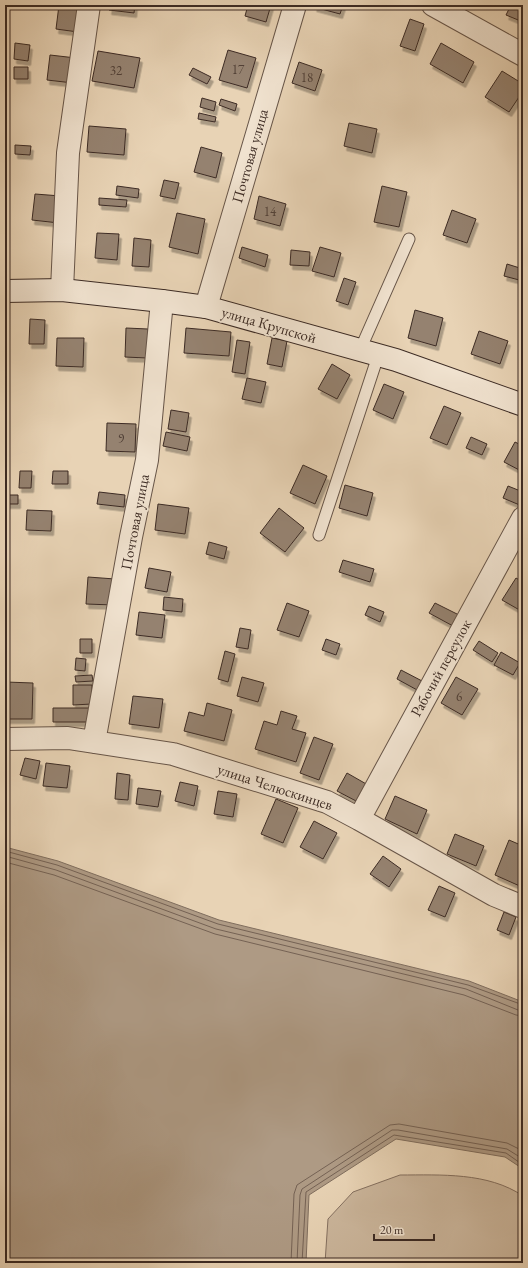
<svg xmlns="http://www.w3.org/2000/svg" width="528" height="1268" font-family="'EB Garamond',serif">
<defs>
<filter id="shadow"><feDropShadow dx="2.5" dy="4.5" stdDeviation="0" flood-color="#0004"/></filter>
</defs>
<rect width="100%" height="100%" fill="#e8d3b5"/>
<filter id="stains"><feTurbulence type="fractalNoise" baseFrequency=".005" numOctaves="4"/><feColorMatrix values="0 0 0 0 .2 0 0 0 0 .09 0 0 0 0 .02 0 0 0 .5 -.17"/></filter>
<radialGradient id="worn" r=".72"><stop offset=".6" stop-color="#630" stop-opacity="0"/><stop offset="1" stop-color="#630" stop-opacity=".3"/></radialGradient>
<path fill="#cbb69c" stroke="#847060" d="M 400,1175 C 440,1175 488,1172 523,1196 L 523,1263 L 325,1263 L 328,1219 L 353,1192 Z"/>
<path fill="#ae9a84" stroke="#806e5e" d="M 5,847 L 58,861 L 219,920 L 469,981 L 523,1002 L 523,1169 L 505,1157 L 396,1139 L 309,1195 L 306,1263 L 5,1263 Z"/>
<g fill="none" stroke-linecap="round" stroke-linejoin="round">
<path stroke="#756254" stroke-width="1" d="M 5,851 L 57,865 L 218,924 L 468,985 L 523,1005
M 5,856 L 56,870 L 216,929 L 466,989 L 518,1010 L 523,1010
M 5,862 L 54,875 L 215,934 L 464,995 L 516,1015 L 523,1016
M 291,1263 L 294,1194 L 297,1185 L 390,1125 L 399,1124 L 507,1143 L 523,1151
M 297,1263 L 300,1195 L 302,1189 L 392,1130 L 398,1130 L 507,1149 L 523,1159
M 302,1263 L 306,1192 L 394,1135 L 506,1153 L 523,1165"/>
</g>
<path fill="#95826f" stroke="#3c2b24" filter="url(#shadow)" d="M 59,5 L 82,5 L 78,32 L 56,29 Z
M 110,5 L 135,5 L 134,13 L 109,10 Z
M 248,5 L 271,5 L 266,22 L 245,16 Z
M 315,5 L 343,5 L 340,14 L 314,7 Z
M 511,5 L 523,5 L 523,22 L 506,15 Z
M 410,19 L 424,24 L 415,51 L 400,46 Z
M 15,43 L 30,45 L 28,61 L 14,59 Z
M 441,43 L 474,62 L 463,83 L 430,64 Z
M 228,50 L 256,58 L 247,88 L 219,80 Z
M 98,51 L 140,58 L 134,88 L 92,81 Z
M 50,55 L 76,58 L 73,83 L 47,80 Z
M 299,62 L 322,70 L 315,91 L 292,83 Z
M 14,67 L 28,67 L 28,79 L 14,79 Z
M 193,68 L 211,77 L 207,84 L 189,75 Z
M 502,71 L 523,84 L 523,91 L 509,112 L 485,97 Z
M 202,98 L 216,102 L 214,111 L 200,107 Z
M 221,99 L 237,104 L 235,111 L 219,105 Z
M 199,113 L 216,117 L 215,122 L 198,119 Z
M 349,123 L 377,129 L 372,153 L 344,146 Z
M 89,126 L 126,129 L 124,155 L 87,152 Z
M 15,145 L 31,146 L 30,155 L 15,154 Z
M 201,147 L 222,153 L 216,178 L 194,172 Z
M 164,180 L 179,183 L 175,199 L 160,196 Z
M 117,186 L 139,189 L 138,198 L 116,195 Z
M 382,186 L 407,192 L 399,227 L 374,222 Z
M 35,194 L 61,196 L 59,223 L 32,220 Z
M 259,196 L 286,204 L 280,226 L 254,219 Z
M 99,198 L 127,200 L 126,207 L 99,205 Z
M 452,210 L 476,219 L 467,243 L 443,235 Z
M 177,213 L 205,219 L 198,254 L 169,247 Z
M 97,233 L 119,234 L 117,260 L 95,258 Z
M 134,238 L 151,240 L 149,267 L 132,266 Z
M 242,247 L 268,255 L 265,267 L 239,258 Z
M 320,247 L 341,253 L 334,277 L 312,271 Z
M 291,250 L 310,252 L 309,266 L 290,265 Z
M 507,264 L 523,269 L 523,281 L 504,276 Z
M 344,278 L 356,282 L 348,305 L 336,301 Z
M 415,310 L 443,318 L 436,346 L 408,338 Z
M 30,319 L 45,320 L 44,344 L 29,344 Z
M 126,328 L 148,329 L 147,358 L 125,357 Z
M 186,328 L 231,332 L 229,356 L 184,353 Z
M 479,331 L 508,341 L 500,364 L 471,354 Z
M 57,338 L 84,338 L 83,367 L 56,366 Z
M 272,338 L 287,341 L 282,367 L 267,364 Z
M 237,340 L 250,342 L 245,374 L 232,372 Z
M 332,364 L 350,375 L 337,399 L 318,389 Z
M 247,378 L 266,382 L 261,403 L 242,399 Z
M 384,384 L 404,392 L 393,419 L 373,410 Z
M 444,406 L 461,413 L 447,445 L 430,438 Z
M 171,410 L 189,413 L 186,432 L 168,429 Z
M 107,423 L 136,424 L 135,452 L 106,451 Z
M 166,432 L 190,437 L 187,451 L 163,446 Z
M 471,437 L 487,444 L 482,455 L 466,448 Z
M 515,442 L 523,446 L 523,472 L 504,462 Z
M 303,465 L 327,476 L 315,504 L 290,493 Z
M 20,471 L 32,471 L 31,488 L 19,488 Z
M 53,471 L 68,471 L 68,484 L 52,484 Z
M 345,485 L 373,493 L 367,516 L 339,508 Z
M 508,486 L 523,492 L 523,503 L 522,506 L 503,498 Z
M 99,492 L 125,495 L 124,507 L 97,504 Z
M 5,495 L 18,495 L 18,504 L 5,504 Z
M 158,504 L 189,508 L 185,534 L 155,530 Z
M 279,508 L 304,528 L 285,552 L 260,533 Z
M 27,510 L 52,511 L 51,531 L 26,530 Z
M 209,542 L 227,547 L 224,559 L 206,554 Z
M 343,560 L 374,569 L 370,582 L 339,572 Z
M 149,568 L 171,572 L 167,592 L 145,588 Z
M 88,577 L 115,579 L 113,605 L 86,604 Z
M 516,578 L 523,582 L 523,612 L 502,600 Z
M 164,597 L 183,599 L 182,612 L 163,610 Z
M 287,603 L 309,611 L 299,637 L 277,630 Z
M 435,603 L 459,615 L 453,626 L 429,613 Z
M 369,606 L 384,612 L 380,622 L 365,615 Z
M 139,612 L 165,615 L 162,638 L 136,635 Z
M 240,628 L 251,630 L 248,649 L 236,647 Z
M 80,639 L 92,639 L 92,653 L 80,653 Z
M 326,639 L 340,644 L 336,655 L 322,650 Z
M 479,641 L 498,653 L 492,662 L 473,650 Z
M 225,651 L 235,654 L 228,682 L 218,679 Z
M 501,652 L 520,663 L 513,675 L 494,665 Z
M 76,658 L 86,659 L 85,671 L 75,670 Z
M 401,670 L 424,682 L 419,691 L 397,679 Z
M 92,675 L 93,681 L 76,682 L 75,676 Z
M 242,677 L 264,683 L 258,702 L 237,696 Z
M 456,677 L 478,689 L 462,715 L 441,703 Z
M 6,682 L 33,683 L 32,719 L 5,719 Z
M 73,685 L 92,685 L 92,704 L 73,705 Z
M 133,696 L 163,699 L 159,728 L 129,724 Z
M 207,703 L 232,710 L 224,741 L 184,731 L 189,712 L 204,716 Z
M 53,708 L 92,708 L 92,722 L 53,722 Z
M 281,711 L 297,716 L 292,729 L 306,733 L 296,762 L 255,749 L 264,721 L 277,725 Z
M 314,737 L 333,744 L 319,780 L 300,773 Z
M 25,758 L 40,761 L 36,779 L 20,775 Z
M 46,763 L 70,766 L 67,788 L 43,786 Z
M 117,773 L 130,775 L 128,800 L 115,799 Z
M 347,773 L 368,785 L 358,802 L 337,791 Z
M 180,782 L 198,786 L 194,806 L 175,801 Z
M 138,788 L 161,791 L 158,807 L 136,804 Z
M 218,791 L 237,794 L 233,817 L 214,814 Z
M 395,796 L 427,810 L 417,834 L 385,819 Z
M 276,799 L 298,808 L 283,843 L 261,834 Z
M 314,821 L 337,833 L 323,859 L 300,847 Z
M 455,834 L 484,846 L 476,866 L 447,854 Z
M 509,840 L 523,846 L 522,887 L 495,875 Z
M 383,856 L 401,869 L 389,887 L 370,874 Z
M 439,886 L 455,893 L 445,917 L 428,910 Z
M 504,912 L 516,917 L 509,935 L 497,930 Z"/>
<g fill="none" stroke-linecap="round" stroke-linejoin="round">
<defs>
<path id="lane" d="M 360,350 L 409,239
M 319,535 L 378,356"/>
<path id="street" d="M 433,5 L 523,55
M 62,290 L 68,153 L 89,5
M 206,307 L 295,5
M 5,739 L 68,738 L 173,754 L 327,802 L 359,819 L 494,895 L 523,907
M 94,742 L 131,537 L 147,460 L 162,301
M 359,819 L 523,518"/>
<path id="secondary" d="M 5,291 L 62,290 L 162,301 L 206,307 L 396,360 L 523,405"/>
</defs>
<use href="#lane" stroke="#675548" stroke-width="13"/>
<use href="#street" stroke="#675548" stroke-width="24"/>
<use href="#secondary" stroke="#3c2b24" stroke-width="24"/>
<use href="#lane" stroke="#f0e2cf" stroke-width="11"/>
<use href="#street" stroke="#f0e2cf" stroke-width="22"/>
<use href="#secondary" stroke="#f0e2cf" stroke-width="22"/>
</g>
<g text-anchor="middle" stroke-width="4" stroke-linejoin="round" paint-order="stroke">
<g font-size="13" fill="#524137">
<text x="238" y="74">17</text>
<text x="116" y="75">32</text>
<text x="307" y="82">18</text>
<text x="270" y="216">14</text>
<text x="121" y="443">9</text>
<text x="459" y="701">6</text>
</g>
<g font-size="15" fill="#3c2b24" stroke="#f0e2cf">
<text transform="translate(250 156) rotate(-74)" y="5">Почтовая улица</text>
<text transform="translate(269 325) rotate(16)" y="5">улица Крупской</text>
<text transform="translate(135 522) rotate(-79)" y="5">Почтовая улица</text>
<text transform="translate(441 668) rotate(-61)" y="5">Рабочий переулок</text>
<text transform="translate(275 787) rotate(18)" y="5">улица Челюскинцев</text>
</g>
</g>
<rect width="528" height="1268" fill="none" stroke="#e8d3b5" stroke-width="20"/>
<rect x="6" y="6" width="516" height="1256" fill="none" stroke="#3c2b24" stroke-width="2"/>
<rect x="10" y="10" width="508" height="1248" fill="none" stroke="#3c2b24"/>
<path d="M374 1234v6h60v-6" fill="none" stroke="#3c2b24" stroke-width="2"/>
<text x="380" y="1234" font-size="12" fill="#3c2b24" stroke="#f0e2cf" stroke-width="3" paint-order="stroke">20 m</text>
<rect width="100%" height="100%" filter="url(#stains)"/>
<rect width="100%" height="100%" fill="url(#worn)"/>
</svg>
